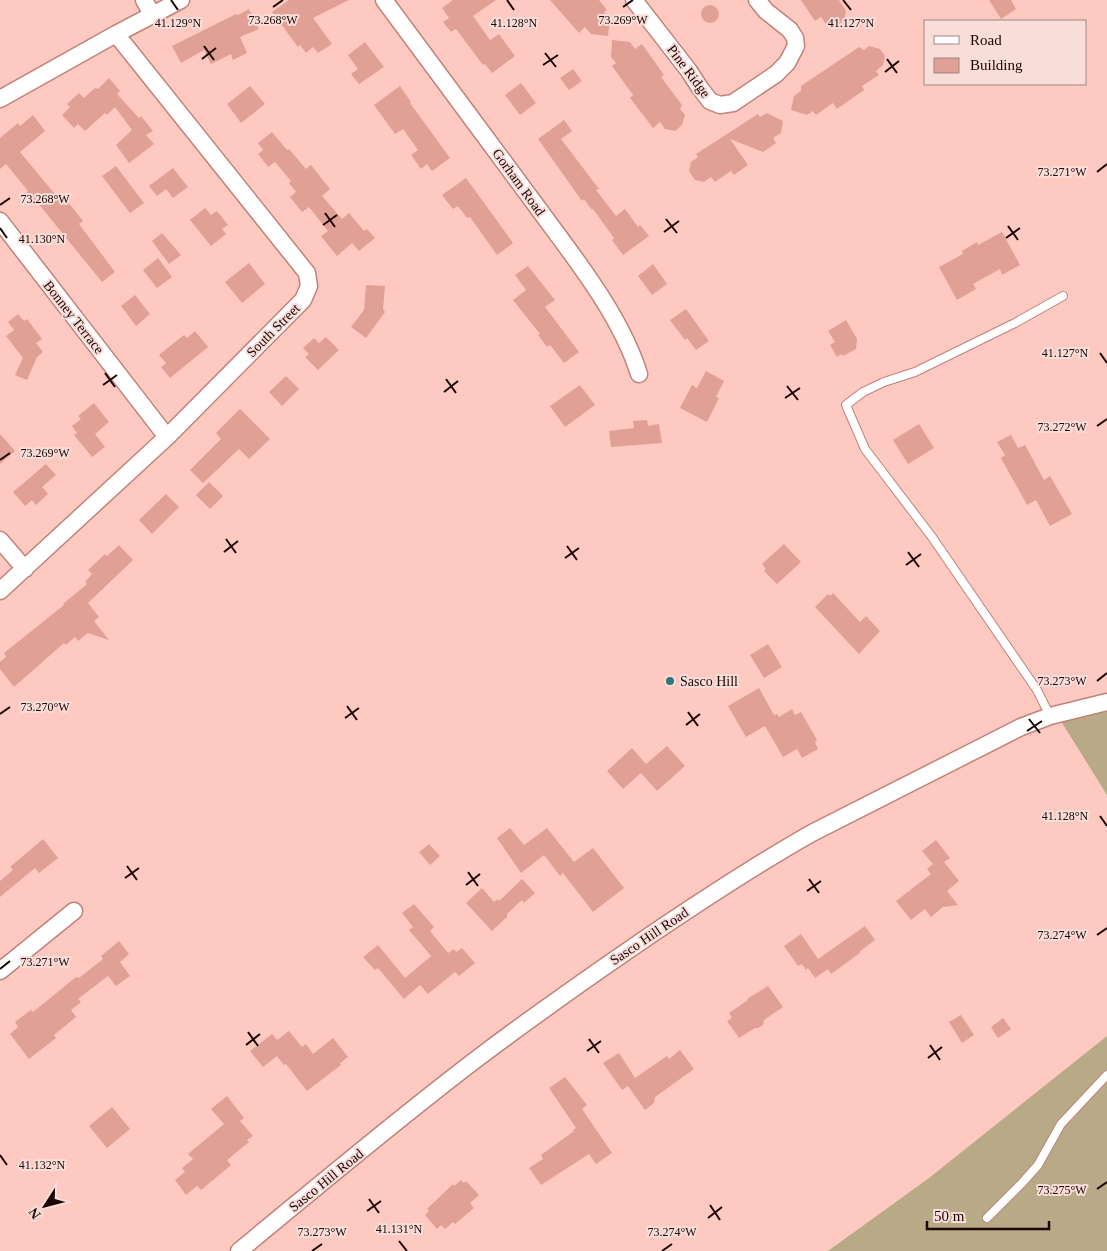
<svg xmlns="http://www.w3.org/2000/svg" width="1107" height="1251" font-family="Georgia,serif">
<rect width="100%" height="100%" fill="#fec9c1"/>
<path fill="#b8aa87" d="M 1107,706 L 1107,795 L 1059,718 Z
M 1107,1036 L 1107,1251 L 828,1251 L 929,1178 Z"/>
<path fill="#e0a096" d="M 289,0 L 349,0 L 313,18 L 332,44 L 318,53 L 313,47 L 306,53 L 300,45 L 298,47 L 272,12 Z
M 453,0 L 496,0 L 473,16 L 490,40 L 499,34 L 515,56 L 492,73 L 485,64 L 483,65 L 456,29 L 451,32 L 443,22 L 449,18 L 442,8 Z
M 550,0 L 599,0 L 607,10 L 604,12 L 610,19 L 608,36 L 591,34 L 585,27 L 579,33 Z
M 801,0 L 839,0 L 846,11 L 844,21 L 836,26 L 826,24 L 821,17 L 815,21 Z
M 989,0 L 1011,0 L 1016,9 L 1001,19 Z
M701 14a9 9 0 1 1 18 0a9 9 0 1 1-18 0Z
M 249,9 L 259,29 L 240,37 L 247,53 L 233,60 L 231,54 L 211,64 L 204,50 L 181,63 L 172,46 L 236,14 L 238,15 Z
M 612,40 L 630,42 L 635,49 L 642,44 L 664,75 L 661,77 L 682,105 L 680,109 L 685,115 L 682,125 L 675,131 L 665,129 L 660,122 L 653,128 L 630,98 L 633,95 L 612,66 L 616,63 L 611,57 Z
M 365,42 L 384,67 L 359,84 L 351,74 L 358,69 L 348,55 Z
M 869,46 L 880,49 L 885,56 L 883,65 L 876,71 L 879,75 L 862,86 L 864,90 L 837,109 L 833,103 L 816,115 L 813,111 L 807,115 L 791,110 L 794,96 L 801,91 L 801,86 L 859,47 L 864,50 Z
M 573,69 L 582,81 L 569,90 L 560,78 Z
M 109,78 L 120,91 L 117,94 L 139,118 L 141,116 L 153,131 L 146,135 L 154,144 L 129,163 L 116,145 L 132,130 L 115,107 L 107,115 L 105,113 L 85,131 L 78,124 L 74,128 L 62,115 L 70,107 L 67,104 L 79,93 L 84,98 L 95,88 L 98,89 Z
M 521,83 L 536,103 L 520,115 L 505,95 Z
M 250,86 L 265,104 L 241,123 L 227,104 Z
M 400,86 L 411,102 L 410,103 L 450,158 L 432,171 L 427,164 L 421,169 L 411,155 L 418,150 L 403,129 L 395,134 L 374,105 Z
M 767,113 L 783,121 L 781,133 L 773,138 L 776,143 L 763,152 L 730,139 L 748,165 L 734,175 L 731,171 L 715,182 L 711,177 L 704,182 L 695,180 L 689,171 L 691,162 L 698,157 L 696,154 L 758,114 L 760,117 Z
M 33,115 L 45,131 L 20,152 L 64,205 L 68,202 L 83,221 L 79,224 L 115,272 L 102,282 L 37,202 L 34,205 L 25,194 L 28,191 L 6,164 L 0,169 L 0,138 L 18,123 L 20,126 Z
M 564,120 L 572,131 L 561,139 L 599,189 L 596,190 L 616,216 L 625,209 L 638,227 L 640,225 L 649,236 L 623,255 L 612,240 L 614,238 L 593,209 L 592,210 L 584,199 L 582,201 L 538,139 Z
M 272,132 L 287,150 L 289,149 L 306,169 L 311,165 L 330,189 L 322,196 L 342,219 L 349,213 L 364,231 L 367,229 L 375,238 L 359,251 L 352,243 L 337,256 L 321,236 L 328,231 L 309,207 L 302,212 L 290,197 L 296,192 L 289,183 L 291,181 L 275,162 L 268,167 L 258,154 L 263,150 L 258,143 Z
M 116,166 L 144,203 L 130,213 L 102,176 Z
M 173,168 L 188,187 L 173,198 L 166,189 L 157,196 L 149,186 Z
M 466,178 L 513,243 L 497,255 L 470,217 L 467,218 L 458,206 L 453,209 L 442,195 Z
M 205,208 L 211,215 L 217,211 L 228,225 L 222,229 L 226,234 L 211,246 L 190,220 Z
M 1002,232 L 1020,265 L 1002,275 L 1000,269 L 973,284 L 976,289 L 957,300 L 939,267 L 963,254 L 962,251 L 977,242 L 978,245 Z
M 162,233 L 181,255 L 169,264 L 152,241 Z
M 158,258 L 172,277 L 157,288 L 143,270 Z
M 249,263 L 265,284 L 242,303 L 225,282 Z
M 653,264 L 667,284 L 652,295 L 638,276 Z
M 528,266 L 555,300 L 545,307 L 579,352 L 564,363 L 550,345 L 547,347 L 538,335 L 540,334 L 513,300 L 526,290 L 515,275 Z
M 366,285 L 385,286 L 383,309 L 385,312 L 366,338 L 351,327 L 364,310 Z
M 135,295 L 150,314 L 136,326 L 121,306 Z
M 686,309 L 709,341 L 696,350 L 687,338 L 685,340 L 670,320 Z
M 18,314 L 24,321 L 27,319 L 42,339 L 36,343 L 43,352 L 37,357 L 27,380 L 15,375 L 23,358 L 6,336 L 14,330 L 8,322 Z
M 846,320 L 857,339 L 856,349 L 843,356 L 842,354 L 837,357 L 830,345 L 835,342 L 828,331 Z
M 195,331 L 208,347 L 170,378 L 161,367 L 166,363 L 159,355 L 184,335 L 187,338 Z
M 326,337 L 339,350 L 318,370 L 305,357 L 309,354 L 303,348 L 314,338 L 319,343 Z
M 706,371 L 724,381 L 716,397 L 719,398 L 707,422 L 680,408 L 692,385 L 697,388 Z
M 286,376 L 299,389 L 282,406 L 269,392 Z
M 580,385 L 595,405 L 565,427 L 550,406 Z
M 94,403 L 109,422 L 95,434 L 105,447 L 92,457 L 74,435 L 77,433 L 72,426 L 81,419 L 78,416 Z
M 240,409 L 270,439 L 249,459 L 239,449 L 203,483 L 190,470 L 221,439 L 216,433 Z
M 647,420 L 648,426 L 659,424 L 662,443 L 611,447 L 609,431 L 634,428 L 633,421 Z
M 919,424 L 934,448 L 908,464 L 893,440 Z
M 0,434 L 15,451 L 0,464 Z
M 1011,435 L 1018,448 L 1025,445 L 1044,480 L 1050,476 L 1072,514 L 1050,526 L 1036,500 L 1027,505 L 1001,458 L 1005,455 L 997,442 Z
M 46,464 L 56,475 L 42,487 L 48,494 L 36,505 L 32,500 L 25,506 L 13,492 Z
M 209,482 L 223,496 L 210,509 L 196,495 Z
M 166,494 L 179,507 L 152,534 L 139,520 Z
M 784,544 L 801,562 L 777,584 L 764,571 L 766,569 L 762,564 Z
M 119,545 L 133,560 L 88,603 L 99,617 L 94,621 L 109,640 L 88,633 L 78,641 L 75,637 L 66,645 L 64,643 L 14,687 L 0,669 L 0,662 L 6,657 L 4,653 L 64,605 L 63,604 L 87,584 L 85,582 L 92,574 L 88,570 L 105,554 L 107,556 Z
M 833,593 L 860,622 L 866,616 L 880,631 L 859,654 L 815,607 L 828,594 L 830,596 Z
M 768,644 L 782,667 L 764,678 L 750,655 Z
M 759,688 L 774,715 L 777,714 L 779,717 L 792,709 L 795,715 L 801,712 L 817,740 L 815,742 L 818,749 L 802,758 L 797,749 L 783,757 L 765,726 L 746,737 L 728,706 Z
M 667,746 L 685,766 L 657,791 L 641,773 L 623,789 L 607,771 L 632,748 L 646,764 Z
M 510,828 L 524,845 L 547,828 L 574,862 L 593,848 L 624,888 L 593,912 L 563,873 L 560,876 L 544,855 L 521,873 L 497,838 Z
M 43,839 L 58,858 L 39,873 L 35,868 L 0,897 L 0,881 L 13,870 L 10,867 Z
M 936,840 L 950,858 L 944,862 L 959,881 L 947,891 L 958,905 L 943,907 L 931,917 L 925,909 L 911,920 L 896,901 L 931,874 L 927,869 L 933,864 L 922,851 Z
M 429,844 L 440,856 L 430,865 L 419,852 Z
M 522,879 L 535,893 L 524,903 L 522,900 L 507,914 L 507,917 L 492,931 L 466,903 L 482,888 L 494,902 L 498,899 L 499,901 Z
M 414,904 L 434,927 L 430,931 L 448,953 L 454,949 L 456,952 L 462,948 L 475,963 L 459,976 L 455,972 L 428,994 L 420,985 L 404,999 L 378,968 L 375,970 L 363,957 L 378,945 L 405,978 L 431,956 L 409,930 L 413,927 L 402,913 Z
M 865,926 L 875,940 L 859,952 L 860,953 L 831,974 L 828,969 L 815,978 L 808,968 L 806,970 L 802,964 L 798,966 L 784,946 L 801,934 L 818,959 Z
M 119,941 L 129,954 L 120,962 L 130,976 L 116,986 L 108,976 L 78,999 L 81,1002 L 71,1010 L 76,1017 L 54,1035 L 56,1038 L 29,1059 L 10,1034 L 18,1027 L 15,1022 L 31,1010 L 33,1012 L 76,977 L 79,978 L 103,959 L 101,956 Z
M 768,986 L 783,1007 L 764,1020 L 763,1025 L 758,1028 L 755,1028 L 739,1038 L 727,1021 L 732,1018 L 729,1013 L 748,1000 L 747,999 Z
M 961,1015 L 974,1035 L 962,1043 L 949,1022 Z
M 1003,1018 L 1011,1029 L 998,1038 L 991,1027 Z
M 289,1031 L 302,1047 L 306,1044 L 313,1054 L 333,1038 L 348,1057 L 340,1063 L 341,1065 L 307,1091 L 286,1064 L 284,1065 L 277,1056 L 263,1067 L 250,1051 L 272,1034 L 277,1040 Z
M 680,1050 L 694,1069 L 655,1097 L 654,1103 L 645,1110 L 628,1086 L 622,1090 L 603,1063 L 619,1053 L 635,1078 L 667,1056 L 669,1059 Z
M 565,1077 L 587,1105 L 582,1109 L 612,1153 L 596,1164 L 589,1154 L 541,1185 L 529,1168 L 543,1159 L 541,1155 L 574,1131 L 573,1130 L 576,1128 L 549,1088 Z
M 227,1096 L 244,1118 L 240,1121 L 253,1136 L 247,1140 L 249,1142 L 227,1160 L 231,1165 L 201,1190 L 197,1186 L 186,1195 L 175,1180 L 185,1172 L 182,1168 L 193,1159 L 188,1154 L 224,1124 L 211,1109 Z
M 112,1107 L 130,1129 L 107,1148 L 89,1126 Z
M 461,1180 L 464,1183 L 466,1181 L 479,1195 L 470,1203 L 474,1208 L 455,1224 L 453,1222 L 445,1229 L 441,1225 L 437,1229 L 425,1215 L 429,1211 L 427,1209 L 453,1184 L 454,1186 Z"/>
<g fill="none" stroke-linecap="round" stroke-linejoin="round">
<defs>
<path id="lane" d="M 1050,716 L 1037,690 L 932,537 L 865,449 L 846,405 L 863,392 L 884,382 L 915,372 L 1015,323 L 1063,296
M 987,1218 L 1022,1183 L 1038,1165 L 1061,1124 L 1107,1075"/>
<path id="street" d="M 144,0 L 152,14
M 384,0 C 434,68 485,136 535,204 C 572,255 620,313 639,374
M 634,0 L 689,71 L 700,88 L 710,101 L 720,105 L 733,103 L 776,74 L 787,63 L 796,46 L 795,38 L 790,30 L 766,11 L 757,0
M 0,99 L 116,34 L 181,0
M 0,221 L 167,437
M 0,540 L 25,569
M 0,591 L 167,437 L 303,300 L 309,286 L 307,273 L 116,34
M 0,971 L 74,911
M 239,1251 C 317,1187 394,1122 474,1061 C 532,1017 592,975 652,934 C 704,899 757,864 812,833 L 1021,727 L 1050,716 L 1107,702"/>
</defs>
<use href="#lane" stroke="#c08279" stroke-width="10"/>
<use href="#street" stroke="#c08279" stroke-width="19"/>
<use href="#lane" stroke="#fff" stroke-width="8"/>
<use href="#street" stroke="#fff" stroke-width="16"/>
</g>
<path fill="none" stroke="#1b0604" stroke-width="2" d="M 171,0 L 178,10M 507,0 L 514,10M 843,0 L 851,10M 273,7 L 283,0M 623,7 L 633,0M 204,46 L 214,60M 545,53 L 556,67M 202,59 L 216,48M 887,59 L 897,73M 543,65 L 558,55M 885,72 L 899,61M 1097,172 L 1107,164M 0,205 L 10,198M 325,213 L 335,227M 666,219 L 677,233M 323,225 L 337,215M 1008,226 L 1018,240M 0,228 L 7,238M 664,232 L 679,221M 1006,238 L 1020,228M 1100,353 L 1107,363M 105,373 L 115,387M 446,379 L 456,393M 103,385 L 117,375M 787,386 L 798,400M 444,392 L 458,381M 785,398 L 800,388M 1097,426 L 1107,419M 0,460 L 10,453M 226,539 L 236,553M 567,546 L 577,560M 224,552 L 238,541M 908,552 L 919,567M 565,558 L 579,548M 906,565 L 921,554M 1097,681 L 1107,673M 347,706 L 357,720M 688,712 L 698,726M 0,714 L 10,707M 345,718 L 359,708M 1029,719 L 1040,733M 686,725 L 700,714M 1027,731 L 1042,721M 1100,816 L 1107,826M 127,866 L 137,880M 468,872 L 478,886M 125,878 L 139,868M 809,879 L 819,893M 466,885 L 480,874M 807,891 L 821,881M 1097,935 L 1107,928M 0,969 L 10,961M 248,1032 L 258,1046M 589,1039 L 599,1053M 246,1045 L 260,1034M 930,1045 L 940,1060M 587,1051 L 601,1041M 928,1058 L 942,1047M 0,1155 L 7,1165M 1097,1189 L 1107,1182M 369,1199 L 379,1213M 710,1205 L 720,1220M 367,1211 L 381,1201M 708,1218 L 722,1207M 399,1241 L 407,1251M 312,1251 L 322,1244M 662,1251 L 672,1244"/>
<circle fill="#2f7681" stroke="#f9ddd9" stroke-width="2" cx="670" cy="681" r="5"/>
<g text-anchor="middle" stroke-width="4" stroke-linejoin="round" paint-order="stroke">
<g font-size="14" fill="#1b0604" stroke="#f9ddd9">
<text transform="translate(689 71) rotate(53)" y="5">Pine Ridge</text>
<text transform="translate(519 182) rotate(54)" y="5">Gorham Road</text>
<text transform="translate(74 317) rotate(52)" y="5">Bonney Terrace</text>
<text transform="translate(273 330) rotate(-45)" y="5">South Street</text>
<text transform="translate(649 936) rotate(-34)" y="5">Sasco Hill Road</text>
<text transform="translate(326 1180) rotate(-39)" y="5">Sasco Hill Road</text>
</g>
<g font-size="14" fill="#1b0604" stroke="#f9ddd9" text-anchor="start">
<text x="680" y="686">Sasco Hill</text>
</g>
</g>
<g font-size="12" text-anchor="middle" fill="#1b0604" stroke="#f9ddd9" stroke-width="4" stroke-linejoin="round" paint-order="stroke">
<text x="273" y="24">73.268°W</text>
<text x="623" y="24">73.269°W</text>
<text x="178" y="27">41.129°N</text>
<text x="514" y="27">41.128°N</text>
<text x="851" y="27">41.127°N</text>
<text x="1062" y="176">73.271°W</text>
<text x="45" y="203">73.268°W</text>
<text x="42" y="243">41.130°N</text>
<text x="1065" y="357">41.127°N</text>
<text x="1062" y="431">73.272°W</text>
<text x="45" y="457">73.269°W</text>
<text x="1062" y="685">73.273°W</text>
<text x="45" y="711">73.270°W</text>
<text x="1065" y="820">41.128°N</text>
<text x="1062" y="939">73.274°W</text>
<text x="45" y="966">73.271°W</text>
<text x="42" y="1169">41.132°N</text>
<text x="1062" y="1194">73.275°W</text>
<text x="399" y="1233">41.131°N</text>
<text x="322" y="1236">73.273°W</text>
<text x="672" y="1236">73.274°W</text>
</g>
<rect x="924" y="20" width="162" height="65" fill="#f9ddd9" stroke="#a08784"/>
<rect x="934" y="36" width="25" height="8" fill="#ffffff" stroke="#a08784"/>
<text x="970" y="45" font-size="15" fill="#1b0604">Road</text>
<rect x="934" y="58" width="25" height="15" fill="#e0a096" stroke="#a08784"/>
<text x="970" y="70" font-size="15" fill="#1b0604">Building</text>
<g transform="translate(45 1206) rotate(234)" stroke="#f9ddd9" stroke-width="4" paint-order="stroke">
<path d="M0-4L9 19L0 12L-9 19Z" fill="#1b0604"/>
<text y="-8" font-size="14" font-weight="bold" text-anchor="middle" fill="#1b0604">N</text>
</g>
<path d="M927 1221v8h122v-8" fill="none" stroke="#1b0604" stroke-width="2.5"/>
<text x="934" y="1221" font-size="15" fill="#1b0604" stroke="#f9ddd9" stroke-width="4" paint-order="stroke">50 m</text>
</svg>
